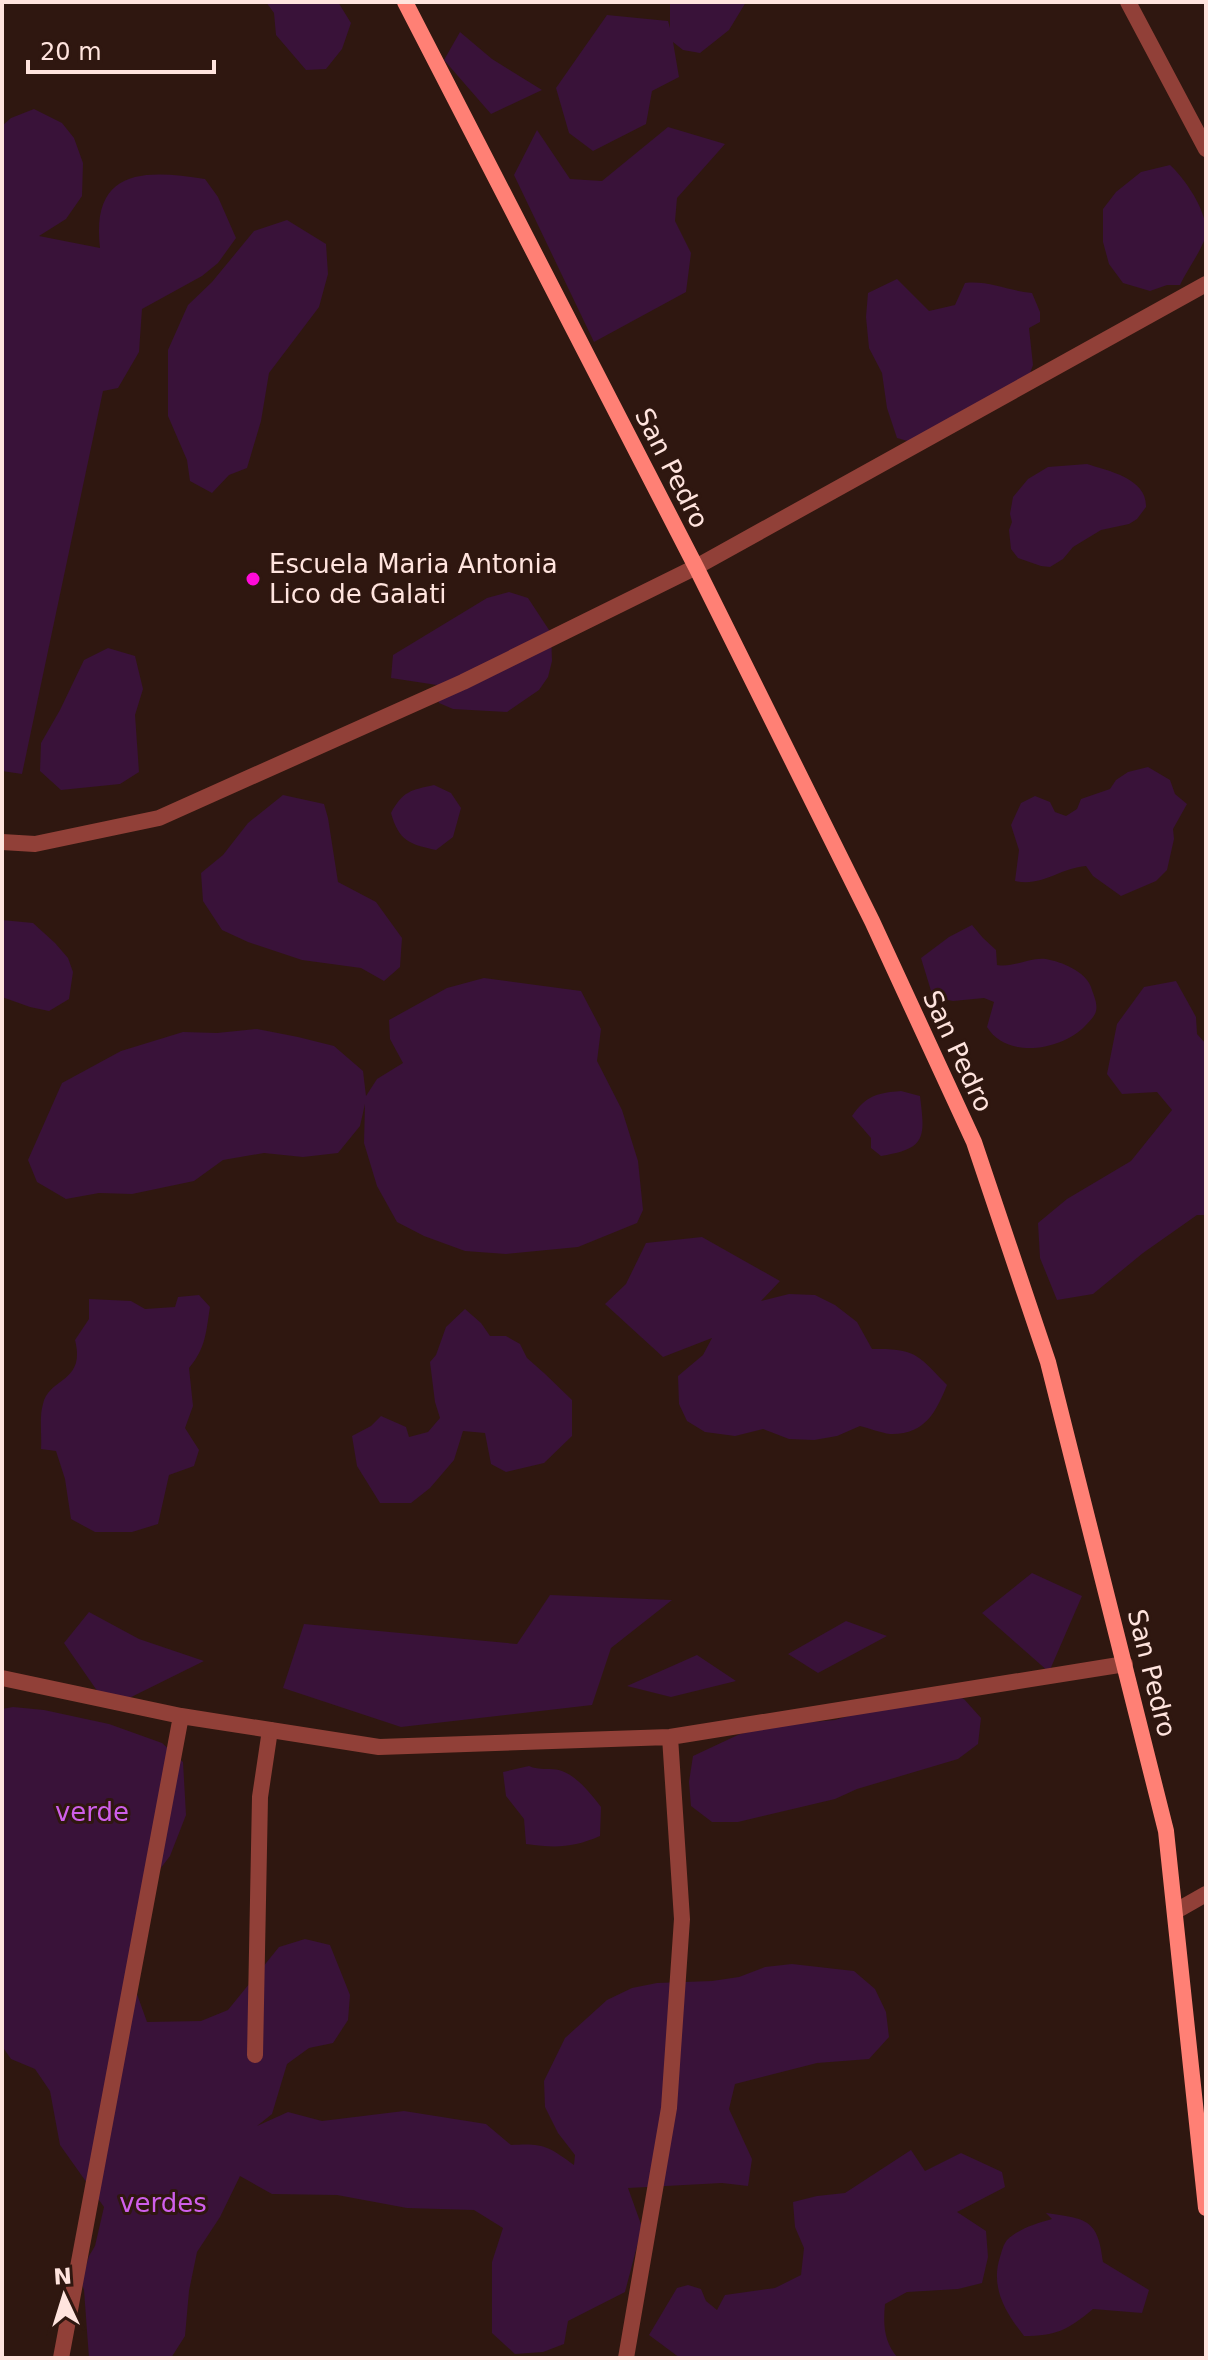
<svg xmlns="http://www.w3.org/2000/svg" width="1208" height="2360" font-family="'DejaVu Sans',sans-serif">
<rect width="100%" height="100%" fill="#2f1710"/>
<path fill="#391239" d="M 266,2 L 338,2 L 351,23 L 342,49 L 326,69 L 306,70 L 276,35 L 274,13 Z
M 670,2 L 746,2 L 729,30 L 700,53 L 683,50 L 673,42 L 679,77 L 652,91 L 646,124 L 593,151 L 569,133 L 556,88 L 607,15 L 668,21 L 670,28 Z
M 460,32 L 492,59 L 542,90 L 491,114 L 444,60 Z
M 34,109 L 62,123 L 74,138 L 83,163 L 82,196 L 66,219 L 39,236 L 100,248 C 91,169 143,169 205,179 L 218,197 L 236,238 L 218,263 L 202,276 L 142,309 L 139,352 L 118,388 L 103,391 L 22,774 L 2,771 L 2,126 L 11,118 Z
M 668,127 L 725,144 L 677,198 L 675,221 L 691,253 L 686,292 L 594,342 L 514,175 L 537,130 L 570,179 L 602,181 Z
M 1170,165 C 1186,180 1208,212 1206,235 C 1202,250 1187,270 1180,285 L 1167,285 L 1150,291 L 1123,283 L 1109,264 L 1103,242 L 1103,209 L 1116,192 L 1141,172 Z
M 287,220 L 326,244 L 328,274 L 319,307 L 269,373 L 261,421 L 247,468 L 229,475 L 212,493 L 190,481 L 187,460 L 168,416 L 168,350 L 188,305 L 212,282 L 254,231 Z
M 897,279 L 929,311 L 955,305 L 965,283 C 988,280 1009,291 1032,293 L 1040,312 L 1040,322 L 1029,328 L 1033,365 L 1024,390 L 911,442 L 897,438 L 887,408 L 882,373 L 869,348 L 866,317 L 868,293 Z
M 1087,464 C 1108,471 1147,478 1146,507 L 1137,519 L 1129,524 L 1101,530 L 1073,547 L 1063,559 L 1050,567 L 1041,566 L 1018,558 L 1011,549 L 1009,530 L 1012,522 L 1010,514 L 1013,497 L 1028,479 L 1048,467 Z
M 509,592 L 528,598 L 551,633 L 552,661 L 548,677 L 539,690 L 507,712 L 453,709 L 439,703 L 437,685 L 391,678 L 393,655 L 487,598 Z
M 108,648 L 135,656 L 143,689 L 135,715 L 139,772 L 120,784 L 61,790 L 40,771 L 41,743 L 60,710 L 84,660 Z
M 1148,767 L 1170,780 L 1175,794 L 1187,804 L 1173,829 L 1174,839 L 1167,870 L 1156,881 L 1121,896 L 1093,876 L 1086,866 C 1060,868 1042,887 1015,881 L 1019,850 L 1011,825 L 1021,803 L 1035,796 L 1050,802 L 1055,812 L 1066,816 L 1077,809 L 1081,799 L 1110,789 L 1116,780 L 1128,772 Z
M 434,785 L 451,793 L 461,808 L 453,837 L 436,850 C 409,844 399,841 391,813 C 403,791 411,790 434,785 Z
M 283,795 L 324,804 L 328,818 L 338,882 L 376,902 L 402,938 L 400,967 L 384,981 L 361,968 L 302,960 L 248,942 L 222,930 L 203,901 L 201,873 L 223,855 L 248,823 Z
M 2,920 L 33,923 L 55,943 L 68,958 L 73,972 L 69,999 L 49,1011 L 30,1007 L 2,997 Z
M 972,925 L 983,938 L 996,950 L 997,965 C 1014,968 1029,957 1046,959 C 1062,962 1085,971 1091,987 C 1093,994 1098,1003 1096,1011 C 1095,1016 1089,1022 1085,1026 C 1062,1050 1007,1060 987,1027 L 994,1002 L 984,998 L 953,1001 L 938,998 L 932,994 L 921,958 L 949,937 Z
M 484,978 L 581,991 L 601,1029 L 597,1061 L 622,1110 L 638,1161 L 643,1210 L 637,1223 L 578,1247 L 506,1254 L 465,1251 L 424,1236 L 397,1222 L 377,1186 L 364,1143 L 365,1104 L 360,1126 L 338,1153 L 303,1157 L 264,1153 L 223,1160 L 194,1181 L 132,1194 L 99,1193 L 66,1199 L 37,1182 L 28,1160 L 62,1083 L 121,1051 L 183,1032 L 217,1033 L 257,1029 L 298,1037 L 334,1046 L 363,1071 L 366,1096 L 377,1079 L 403,1063 L 390,1039 L 389,1020 L 447,988 Z
M 1176,981 L 1196,1017 L 1197,1034 L 1206,1044 L 1206,1215 L 1197,1215 L 1143,1253 L 1093,1294 L 1057,1300 L 1040,1258 L 1038,1223 L 1067,1199 L 1131,1161 L 1172,1110 L 1157,1092 L 1122,1094 L 1107,1074 L 1117,1024 L 1144,987 Z
M 901,1091 L 920,1096 C 925,1137 927,1149 881,1156 L 871,1148 L 871,1138 L 852,1116 C 866,1096 876,1093 901,1091 Z
M 702,1237 L 780,1281 L 761,1301 L 789,1294 L 815,1295 L 835,1305 L 857,1322 L 872,1349 C 916,1348 918,1355 947,1385 C 936,1412 925,1435 890,1434 C 881,1433 869,1428 860,1426 L 837,1436 L 814,1440 L 789,1439 L 763,1429 L 735,1436 L 705,1432 L 687,1421 L 679,1404 L 678,1376 L 703,1355 L 712,1338 L 663,1357 L 605,1304 L 626,1284 L 646,1243 Z
M 199,1295 L 210,1307 C 206,1332 206,1348 189,1368 L 193,1406 L 185,1428 L 199,1450 L 194,1466 L 169,1475 L 158,1524 L 132,1532 L 95,1532 L 71,1519 L 65,1479 L 56,1451 L 41,1449 C 42,1435 39,1417 43,1404 C 49,1377 86,1383 75,1340 L 89,1319 L 89,1299 L 131,1301 L 145,1309 L 175,1307 L 178,1297 Z
M 465,1309 L 481,1323 L 490,1336 L 506,1336 L 520,1344 L 527,1358 L 544,1373 L 572,1400 L 572,1436 L 544,1463 L 506,1472 L 491,1464 L 485,1433 L 463,1431 L 454,1460 L 430,1488 L 411,1503 L 380,1503 L 357,1466 L 352,1436 L 371,1426 L 381,1416 L 406,1427 L 409,1437 L 428,1432 L 440,1418 L 435,1402 L 430,1362 L 436,1355 L 446,1327 Z
M 1032,1573 L 1082,1596 L 1049,1672 L 982,1613 Z
M 550,1595 L 672,1600 L 611,1648 L 592,1705 L 401,1727 L 283,1688 L 304,1624 L 517,1644 Z
M 89,1612 L 139,1639 L 204,1661 L 109,1708 L 64,1643 Z
M 846,1621 L 887,1636 L 818,1673 L 788,1654 Z
M 697,1655 L 736,1681 L 671,1697 L 627,1686 Z
M 937,1690 L 964,1699 L 981,1718 L 978,1744 L 958,1759 L 857,1789 L 835,1799 L 738,1822 L 712,1822 L 691,1806 L 689,1782 L 693,1756 L 740,1734 L 780,1725 L 835,1720 Z
M 13,1707 L 44,1710 L 109,1724 L 162,1743 L 183,1762 L 186,1815 L 170,1856 L 160,1869 L 128,1969 L 147,2022 L 201,2021 L 228,2010 L 279,1947 L 305,1939 L 330,1945 L 350,1995 L 348,2020 L 333,2043 L 309,2048 L 287,2064 L 272,2114 L 257,2126 L 288,2112 L 322,2121 L 404,2111 L 486,2124 L 511,2145 C 543,2143 548,2146 574,2165 L 575,2155 L 558,2133 L 545,2107 L 544,2081 L 565,2038 L 607,2000 L 632,1988 L 657,1983 L 712,1981 L 739,1977 L 765,1967 L 792,1964 L 854,1971 L 875,1989 L 886,2012 L 889,2037 L 869,2059 L 817,2063 L 735,2084 L 729,2109 L 752,2159 L 748,2186 L 722,2183 L 628,2188 L 642,2227 L 625,2292 L 568,2321 L 564,2344 L 543,2352 L 515,2354 L 492,2333 L 492,2262 L 503,2228 L 474,2210 L 407,2208 L 337,2195 L 272,2194 L 240,2176 L 220,2217 L 197,2252 L 189,2291 L 185,2336 L 171,2358 L 89,2358 L 84,2290 L 81,2282 L 89,2256 L 95,2246 L 104,2207 L 60,2145 L 50,2091 L 35,2069 L 11,2059 L 2,2046 L 2,1709 Z
M 529,1766 C 539,1771 551,1767 562,1771 C 578,1777 591,1794 601,1807 L 600,1836 C 572,1848 556,1848 526,1844 L 524,1819 L 506,1796 L 503,1772 Z
M 911,2150 L 925,2171 L 961,2153 L 1002,2172 L 1005,2187 L 957,2212 L 986,2231 L 988,2257 L 982,2283 L 958,2289 L 907,2292 L 885,2304 C 883,2325 884,2342 898,2358 L 680,2358 L 649,2335 L 677,2288 L 688,2285 L 701,2289 L 706,2301 L 717,2310 L 725,2295 L 775,2288 L 801,2275 L 804,2248 L 795,2227 L 793,2202 L 817,2196 L 845,2193 Z
M 1046,2213 C 1086,2219 1098,2218 1103,2262 L 1149,2290 L 1142,2313 L 1093,2309 C 1068,2330 1056,2336 1024,2336 C 1006,2313 990,2288 1000,2257 C 1002,2251 1003,2245 1007,2240 C 1020,2228 1035,2224 1052,2219 Z"/>
<g fill="none" stroke-linecap="round" stroke-linejoin="round">
<path stroke="#914038" stroke-width="16" d="M 255,2055 L 260,1797 L 270,1730"/>
<path stroke="#914038" stroke-width="16" d="M 1128,2 L 1206,149
M 2,842 L 35,844 L 159,818 L 463,682 L 696,567 L 1206,284
M 2,1678 L 181,1716 L 379,1747 L 670,1737 L 1125,1664
M 1176,1911 L 1206,1894
M 61,2358 L 181,1716
M 626,2358 L 669,2108 L 682,1919 L 670,1737"/>
<path stroke="#ff8075" stroke-width="16" d="M 405,2 L 696,567 L 872,921 L 974,1142 L 1048,1362 L 1166,1831 L 1206,2208"/>
</g>
<circle fill="#ff0ad9" stroke="#2f1710" stroke-width="3" cx="253" cy="579" r="8"/>
<g text-anchor="middle" stroke-width="6" stroke-linejoin="round" paint-order="stroke">
<g font-size="26" fill="#ffe4de" stroke="#2f1710">
<text transform="translate(672 468) rotate(63)" y="9">San Pedro</text>
<text transform="translate(958 1051) rotate(65)" y="9">San Pedro</text>
<text transform="translate(1152 1673) rotate(76)" y="9">San Pedro</text>
</g>
<g font-size="26" fill="#ffe4de" stroke="#2f1710" text-anchor="start">
<text x="269" y="573">Escuela Maria Antonia<tspan x="269" dy="30">Lico de Galati</tspan></text>
</g>
<g font-size="26" fill="#cf5fea" stroke="#2f1710">
<text x="92" y="1821">verde</text>
<text x="163" y="2212">verdes</text>
</g>
</g>
<rect width="1208" height="2360" fill="none" stroke="#ffe4de" stroke-width="8"/>
<g transform="translate(64 2296) rotate(356)" stroke="#2f1710" stroke-width="6" paint-order="stroke">
<path d="M0-6L14 30L0 20L-14 30Z" fill="#ffe4de"/>
<text y="-12" font-size="22" font-weight="bold" text-anchor="middle" fill="#ffe4de">N</text>
</g>
<path d="M28 60v12h186v-12" fill="none" stroke="#ffe4de" stroke-width="4"/>
<text x="40" y="60" font-size="24" fill="#ffe4de" stroke="#2f1710" stroke-width="6" paint-order="stroke">20 m</text>
</svg>
